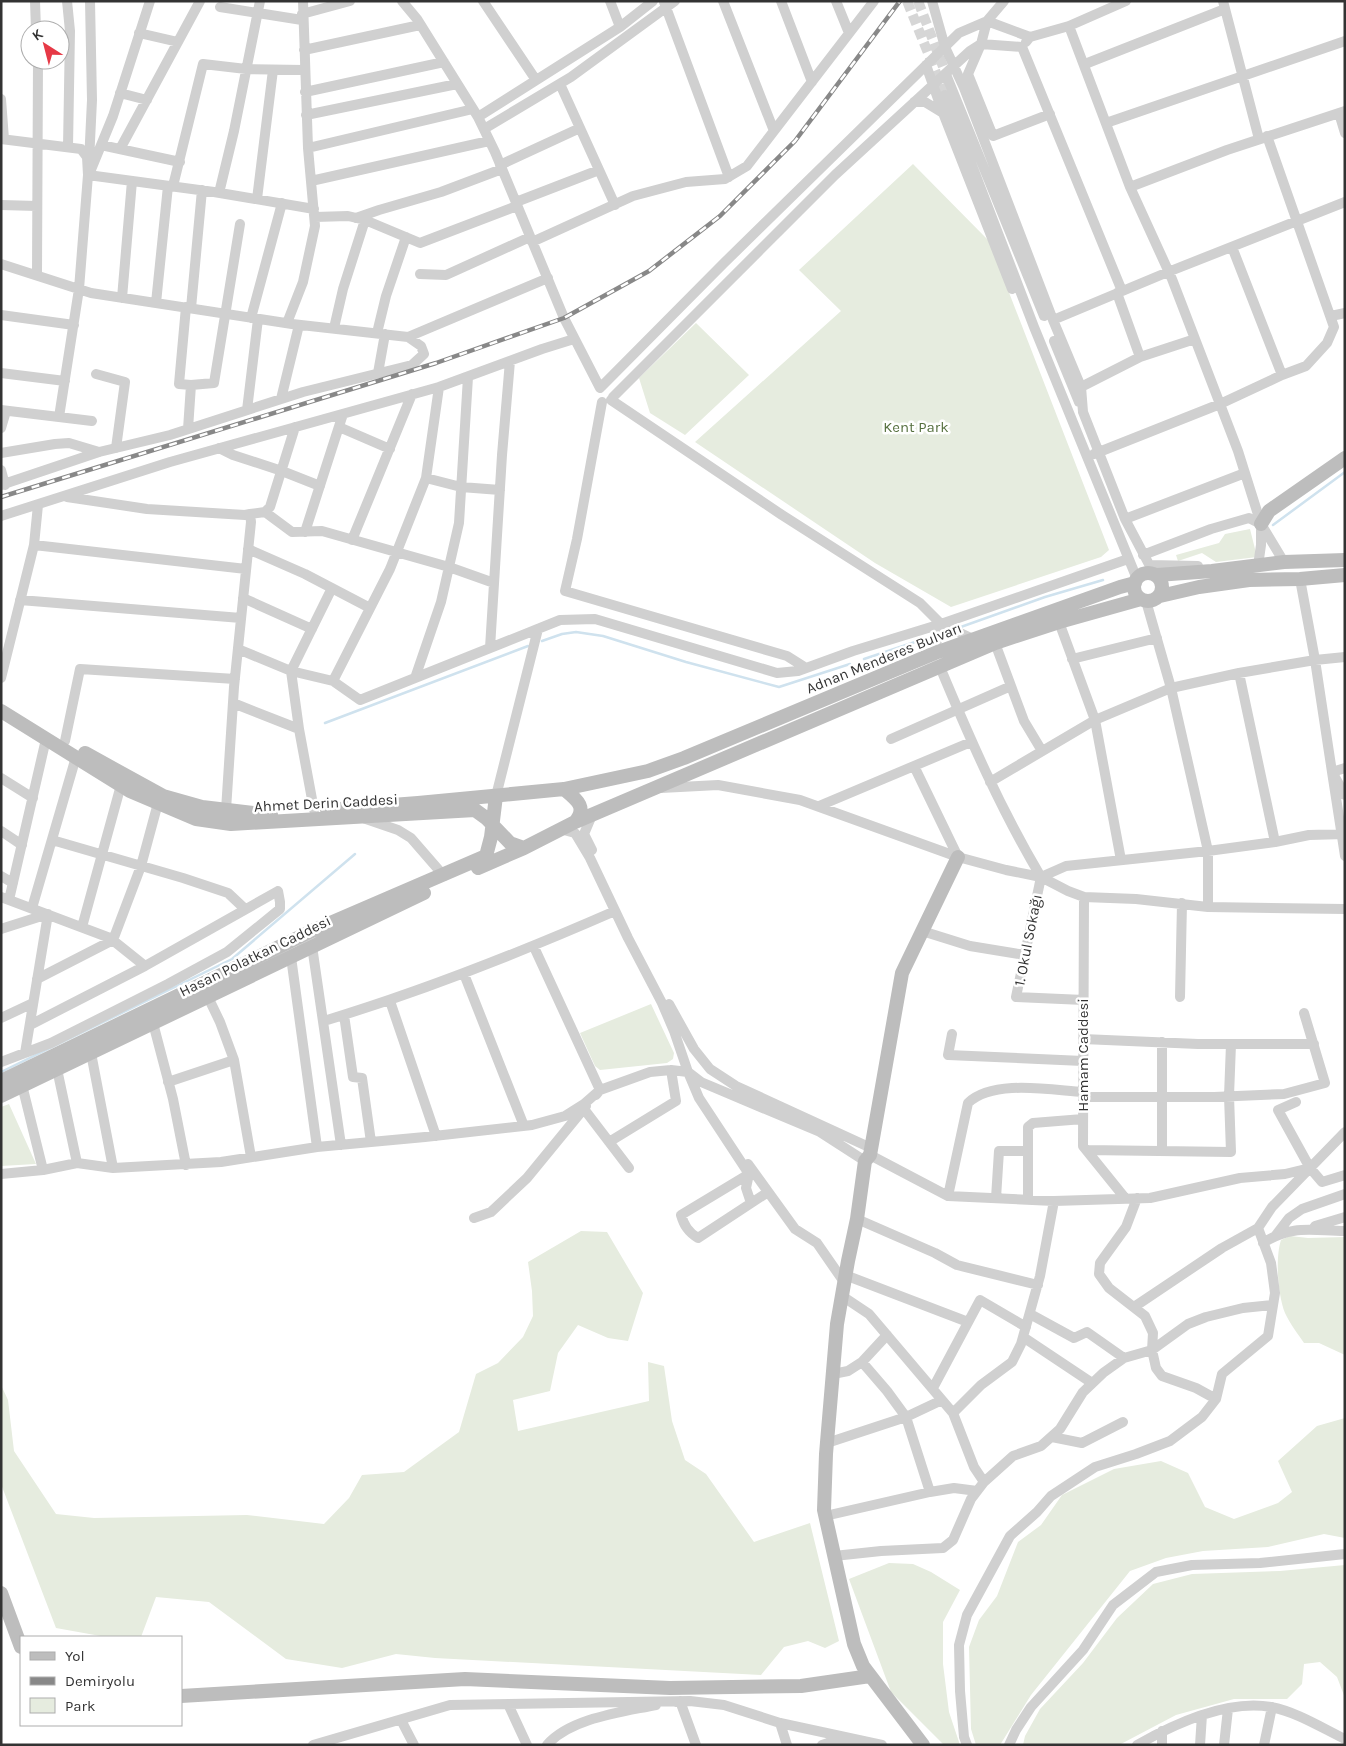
<svg xmlns="http://www.w3.org/2000/svg" width="1346" height="1746" font-family="Karla,sans-serif">
<rect width="100%" height="100%" fill="#fff"/>
<path fill="#e6ecdf" d="M 913,164 L 989,241 L 1109,550 L 1101,557 L 951,607 L 875,563 L 695,442 L 841,311 L 799,270 Z
M 696,323 L 749,375 L 685,435 L 650,413 L 639,378 Z
M 1250,529 L 1257,557 L 1216,562 L 1202,553 L 1178,561 L 1176,555 L 1219,543 L 1225,534 Z
M 651,1004 L 674,1053 L 673,1059 L 667,1063 L 600,1070 L 595,1066 L 580,1033 Z
M 9,1104 L 36,1164 L 1,1166 L 1,1107 Z
M 581,1231 L 607,1232 L 643,1293 L 628,1341 L 608,1338 L 578,1325 L 558,1353 L 550,1391 L 513,1400 L 518,1431 L 649,1401 L 648,1362 L 664,1366 L 672,1421 L 685,1460 L 706,1474 L 754,1542 L 810,1523 L 839,1641 L 825,1648 L 808,1641 L 784,1647 L 761,1675 L 435,1658 L 396,1654 L 342,1668 L 286,1659 L 209,1602 L 156,1597 L 141,1637 L 106,1637 L 56,1628 L 1,1484 L 1,1385 L 8,1400 L 14,1451 L 56,1514 L 94,1518 L 247,1515 L 324,1524 L 349,1498 L 362,1475 L 404,1472 L 459,1432 L 476,1374 L 498,1363 L 523,1337 L 533,1316 L 532,1291 L 528,1262 Z
M 1290,1236 L 1308,1238 L 1345,1237 L 1345,1355 L 1319,1343 L 1304,1343 C 1298,1334 1290,1324 1285,1313 C 1278,1296 1275,1258 1281,1240 Z
M 1345,1418 L 1345,1538 L 1324,1534 L 1268,1547 L 1203,1551 L 1166,1558 L 1130,1571 L 1031,1695 L 1000,1745 L 976,1745 L 971,1729 L 969,1647 L 979,1620 L 997,1596 L 1018,1542 L 1041,1525 L 1062,1495 L 1114,1469 L 1161,1461 L 1188,1473 L 1205,1507 L 1234,1519 L 1278,1503 L 1292,1492 L 1278,1461 L 1317,1426 Z
M 889,1563 L 913,1564 L 931,1572 L 960,1590 L 943,1622 L 943,1664 L 949,1712 L 960,1745 L 944,1745 L 891,1692 L 849,1579 Z
M 1345,1565 L 1345,1698 L 1337,1677 L 1320,1662 L 1304,1664 L 1302,1684 L 1287,1699 L 1234,1699 L 1176,1715 L 1119,1745 L 1023,1745 L 1025,1736 L 1040,1709 L 1083,1663 L 1117,1618 L 1153,1584 L 1192,1574 L 1280,1571 Z"/>
<g fill="none" stroke-linecap="round" stroke-linejoin="round">
<path stroke="#cfe2ee" stroke-width="2.5" d="M 1273,525 L 1345,472
M 958,628 L 1045,597 L 1103,580
M 542,641 L 562,634 L 576,632 L 603,636 L 686,662 L 779,687 L 850,664
M 864,659 L 933,636
M 325,723 L 528,646
M 1,1072 L 232,959 L 355,854"/>
<path stroke="#d6d6d6" stroke-width="10" stroke-dasharray="10 5" stroke-linecap="butt" d="M 907,1 L 945,95
M 918,1 L 947,77"/>
<path stroke="#d0d0d0" stroke-width="10" d="M 35,1 L 36,30
M 67,1 L 70,31 L 68,147
M 402,1 L 417,19 L 478,117 L 495,152 L 564,318 L 600,388
M 483,1 L 536,80
M 610,1 L 620,27
M 723,1 L 774,131
M 781,1 L 812,82
M 836,1 L 849,33
M 932,1 L 945,47 L 964,88 L 1053,320 L 1081,387 L 1083,412 L 1125,519 L 1152,570
M 1223,1 L 1259,139
M 664,2 L 729,177
M 220,7 L 302,20
M 302,14 L 350,1
M 1069,26 L 1130,187 L 1172,279 L 1238,451 L 1261,524 L 1261,545 L 1258,566 L 1253,566
M 139,33 L 178,42
M 1030,37 L 987,21 L 981,44 L 968,74 L 993,136 L 1050,114
M 1026,42 L 1030,37 L 1069,26 L 1126,1
M 1022,47 L 1122,291
M 304,50 L 420,25
M 1085,64 L 1225,9
M 926,65 L 943,113
M 947,77 L 1044,316
M 560,84 L 615,205
M 305,92 L 444,62
M 120,93 L 147,100
M 945,95 L 1034,327 L 1137,579
M 1,99 L 4,139
M 914,102 L 925,102 L 943,113 L 1012,289
M 1339,113 L 1345,133
M 306,115 L 457,84
M 478,117 L 620,27 L 653,1
M 1106,123 L 1345,41
M 484,129 L 571,77 L 675,1
M 1,139 L 81,149 L 87,157 L 88,175 L 79,289 L 59,417
M 101,145 L 180,162
M 308,148 L 473,109
M 120,149 L 200,1
M 89,162 L 92,100 L 90,1
M 500,165 L 580,128
M 90,172 L 113,116 L 150,1
M 88,175 L 214,192 L 314,209
M 311,181 L 489,141
M 173,186 L 203,64 L 246,69 L 304,70
M 1130,187 L 1227,150 L 1345,111
M 219,193 L 234,131 L 260,1
M 257,199 L 273,70
M 516,202 L 599,170
M 1,205 L 37,206
M 315,217 L 348,216 L 365,220 L 420,243 L 517,206
M 356,218 L 379,210 L 441,192 L 502,169
M 532,242 L 633,196 L 686,182 L 725,179 L 747,166 L 874,1
M 1232,247 L 1282,375
M 1,264 L 91,293 L 292,324 L 408,337 L 548,278
M 420,274 L 446,275 L 530,237
M 37,275 L 38,60
M 1117,293 L 1140,357
M 122,298 L 132,181
M 156,303 L 168,186
M 186,307 L 179,384 L 191,385 L 188,429
M 191,308 L 202,190
M 1,315 L 74,325
M 1331,316 L 1345,313
M 251,318 L 282,203
M 1053,320 L 1168,272 L 1345,202
M 287,323 L 303,282 L 315,226 L 308,148 L 303,1
M 334,328 L 343,289 L 365,220
M 377,333 L 386,296 L 406,237
M 1054,341 L 1079,402
M 1,373 L 65,381
M 378,373 L 385,334
M 96,374 L 125,382 L 116,448
M 191,385 L 214,383 L 240,224
M 601,387 L 724,263 L 959,33 L 987,21 L 1004,1
M 1081,387 L 1140,357 L 1195,339
M 613,397 L 835,175 L 970,51 L 981,44 L 1022,47
M 281,399 L 299,325
M 611,400 L 782,515 L 920,603 L 941,624 L 973,639
M 602,402 L 577,539 L 565,591 L 787,656 L 806,668
M 1,410 L 92,421
M 247,410 L 258,319
M 339,427 L 390,449
M 1,428 L 6,411
M 219,448 L 233,455 L 282,471 L 320,486
M 1,453 L 55,444 L 69,443 L 99,452
M 1094,454 L 1220,404 L 1282,375 L 1306,366 L 1327,343 L 1334,327 L 1267,136
M 1,470 L 5,485
M 426,478 L 461,487 L 500,490
M 1,485 L 99,452 L 170,435 L 303,392 L 412,365 L 424,354 L 421,346 L 408,337
M 67,497 L 147,509 L 245,515 L 250,514 L 251,522 L 234,687 L 226,810
M 265,512 L 292,532 L 322,531 L 449,567 L 494,583
M 250,514 L 265,512 L 270,507 L 295,427
M 1,516 L 170,462 L 439,387 L 542,349 L 574,339
M 1125,519 L 1245,473
M 305,532 L 343,414
M 352,540 L 412,394
M 34,545 L 246,569
M 248,549 L 305,574 L 370,608
M 1143,555 L 1211,529 L 1249,518 L 1261,524 L 1284,562
M 1150,565 L 1198,566
M 1300,579 L 1315,660 L 1332,772 L 1345,795
M 332,588 L 291,671 L 333,681 L 390,569 L 426,478 L 439,387
M 243,598 L 312,629
M 20,600 L 241,618
M 1146,601 L 1171,688 L 1208,851 L 1208,907
M 1059,622 L 1095,720 L 1121,860
M 995,643 L 1024,721 L 1042,751
M 490,648 L 502,455 L 510,361
M 238,649 L 291,671 L 299,729 L 314,810
M 935,653 L 938,633 L 941,624
M 1072,659 L 1157,638
M 940,667 C 970,739 1001,810 1041,877
M 1239,673 L 1275,842
M 1,678 L 34,545 L 38,505
M 415,678 L 441,602 L 459,523 L 468,377
M 333,681 L 360,700 L 560,620 L 595,619 L 777,673 L 798,671 L 853,651 L 941,624 L 1128,559
M 233,703 L 299,729
M 891,739 L 1011,686
M 65,741 L 80,669 L 235,679
M 914,766 L 958,857
M 1345,768 L 1332,772 L 1345,856
M 1,778 L 33,798
M 990,782 L 1095,720 L 1171,688 L 1239,673 L 1315,660 L 1345,657
M 661,788 L 718,785 L 800,800 L 958,857 L 1006,870 L 1041,877 L 1066,866 L 1208,851 L 1275,842 L 1309,835 L 1345,834
M 496,796 L 538,629
M 819,806 L 971,742
M 363,818 L 398,830 L 411,838 L 444,876
M 560,829 L 575,833 L 590,858 L 628,938 L 662,1003 L 674,1031 L 688,1072 L 699,1098 L 749,1174 L 681,1215 C 684,1225 688,1232 698,1238 L 768,1192
M 1,831 L 22,845
M 52,840 L 183,878 L 228,893 L 245,909
M 592,850 L 584,834 L 592,815
M 1,876 L 13,883
M 1041,877 L 1068,891 L 1084,897 L 1136,899 L 1208,907 L 1345,909
M 1041,877 L 1016,997 L 1084,1000
M 1,897 L 110,938 L 145,966
M 1084,897 L 1083,1146 L 1125,1198
M 9,900 L 46,739
M 32,908 L 76,757
M 82,927 L 121,785
M 1,929 L 48,914 L 25,1053
M 922,931 L 970,946 L 1025,955
M 312,946 L 341,1145
M 534,947 L 600,1090 L 596,1095
M 291,957 L 317,1147
M 464,974 L 524,1126
M 37,979 L 113,940 L 141,866 L 158,803
M 208,997 L 220,1022 L 234,1060 L 251,1157
M 1180,997 L 1182,903
M 390,1001 L 436,1136
M 669,1004 L 694,1049 L 710,1069 L 736,1086 L 871,1148
M 344,1015 L 353,1077 L 362,1078 L 371,1142
M 1,1018 L 33,1003
M 324,1021 C 423,991 519,953 615,911
M 153,1023 L 173,1099 L 186,1165
M 952,1034 L 948,1055 L 1083,1061
M 1083,1039 L 1198,1044 L 1314,1044
M 91,1053 L 113,1168
M 1,1062 L 51,1043 L 168,984 L 227,952 L 280,909 L 280,902 L 278,891 L 145,966 L 30,1025
M 57,1069 L 77,1163
M 168,1082 L 234,1060
M 22,1085 L 43,1170
M 1083,1097 L 1214,1097 L 1284,1094 L 1325,1083 L 1304,1013
M 1296,1102 L 1278,1110 L 1310,1168 L 1322,1182 L 1345,1175
M 584,1109 L 629,1168
M 609,1142 L 676,1101 L 671,1070
M 1087,1150 L 1231,1152 L 1229,1096 L 1231,1044
M 1162,1151 L 1162,1042
M 870,1155 L 948,1196 L 1054,1201 L 1150,1198 L 1240,1178 L 1285,1174 L 1310,1168 L 1345,1132
M 748,1164 L 795,1229 L 817,1243 L 844,1282
M 1,1174 L 43,1170 L 77,1163 L 113,1168 L 221,1162 L 317,1147 L 425,1137 L 532,1125 L 565,1116 L 584,1104 L 600,1090 L 650,1072 L 671,1070 L 688,1072 L 701,1082 L 820,1132 L 865,1161
M 948,1196 L 968,1103 C 993,1079 1051,1090 1083,1092
M 996,1198 L 999,1151 L 1028,1151
M 1137,1198 L 1126,1227 L 1100,1263 L 1099,1274 L 1109,1288 L 1145,1316 L 1153,1333 L 1152,1350 L 1156,1368 L 1162,1376 L 1196,1388 L 1216,1399
M 1028,1199 L 1028,1127 L 1033,1123 L 1083,1119
M 751,1203 L 746,1188 L 749,1174 L 751,1172
M 474,1218 L 491,1212 L 527,1178 L 586,1106
M 857,1219 L 935,1253 L 957,1265 L 1038,1285
M 1315,1226 L 1345,1217
M 1276,1235 L 1289,1218 L 1302,1209 L 1345,1194
M 1263,1243 C 1292,1224 1313,1231 1345,1231
M 845,1275 L 968,1322
M 842,1296 L 869,1314 L 953,1413 L 974,1467 L 984,1482
M 1134,1307 L 1222,1248 L 1258,1228
M 1030,1314 L 1074,1338 L 1087,1332 L 1124,1358
M 1023,1337 L 1092,1383
M 862,1362 L 887,1391 L 906,1417 L 930,1492
M 833,1374 L 848,1371 L 862,1362 L 887,1335
M 933,1388 L 980,1300 L 1026,1327
M 953,1413 L 981,1385 L 1012,1362 L 1021,1344 L 1040,1276 L 1054,1201
M 1052,1437 L 1082,1443 L 1123,1422
M 827,1443 L 906,1417 L 942,1400
M 825,1516 L 930,1492 L 954,1488 L 977,1491
M 834,1556 L 881,1551 L 943,1548 L 953,1540 L 971,1499 L 984,1482 L 1013,1456 L 1041,1446 L 1060,1429 L 1083,1392 L 1103,1373 L 1124,1358 L 1152,1350 L 1188,1324 L 1206,1317 L 1243,1308 L 1273,1305
M 676,1702 L 680,1701 L 696,1745
M 508,1704 L 527,1745
M 401,1720 L 414,1745
M 780,1723 L 787,1745
M 313,1745 L 450,1705 L 690,1701 L 724,1705 L 780,1723 L 882,1745
M 547,1745 C 570,1718 623,1712 656,1705
M 822,1745 L 828,1743 L 858,1744
M 967,1745 L 964,1737 L 960,1691 L 959,1645 L 967,1615 L 1010,1536 L 1037,1512 L 1051,1496 L 1095,1467 L 1136,1454 L 1170,1441 L 1202,1417 L 1216,1399 L 1222,1374 L 1268,1336 L 1275,1293 L 1271,1263 L 1258,1228 L 1272,1207 L 1310,1168
M 1009,1745 L 1016,1730 L 1031,1707 L 1083,1650 L 1113,1605 L 1156,1572 L 1192,1565 L 1260,1563 L 1345,1554
M 1137,1745 C 1174,1724 1227,1699 1271,1707 C 1297,1712 1322,1728 1345,1739
M 1162,1745 L 1162,1731
M 1200,1745 L 1202,1715
M 1224,1745 L 1228,1709
M 1264,1745 L 1272,1707"/>
<path stroke="#bdbdbd" stroke-width="14" d="M 1261,524 L 1269,511 L 1345,458
M1134 587a14 14 0 1 1 28 0a14 14 0 1 1-28 0Z
M 1157,575 L 1212,571 L 1284,562 L 1345,560
M 1160,596 L 1199,587 L 1249,580 L 1300,579 L 1345,575
M 1,711 L 130,791 L 196,819 L 231,824 L 475,810 L 486,818 L 510,843 L 524,848 L 575,822 L 995,643 L 1059,622 L 1141,599
M 85,753 L 163,796 L 202,807 L 261,814 L 271,814
M 564,789 C 576,799 588,807 575,822
M 327,810 L 418,803 L 564,789 L 648,771 L 684,758 L 935,653 L 1120,587 L 1135,583
M 478,868 L 524,848
M 1,1081 L 312,931 L 486,856 L 491,837 L 496,796
M 1,1096 L 424,893
M 1,1593 L 21,1647
M 181,1696 L 465,1679 L 670,1688 L 801,1686 L 870,1676
M 923,1745 L 863,1666 L 854,1644 L 824,1510 L 826,1454 L 837,1324 L 848,1261 L 857,1219 L 865,1161 L 870,1155 L 902,973 L 958,857"/>
<defs>
<path id="rail" d="M 1,497 L 436,363 L 564,318 L 649,271 L 720,216 L 795,141 L 900,1"/>
</defs>
<use href="#rail" stroke="#888" stroke-width="4.5"/>
<use href="#rail" stroke="#fff" stroke-width="2.5" stroke-dasharray="8" stroke-linecap="butt"/>
</g>
<g text-anchor="middle" stroke-width="5" stroke-linejoin="round" paint-order="stroke">
<g font-size="15" fill="#56703f" stroke="#fff">
<text x="916" y="432">Kent Park</text>
</g>
<g font-size="15" fill="#333" stroke="#fff">
<text transform="translate(884 658) rotate(-22)" y="5">Adnan Menderes Bulvarı</text>
<text transform="translate(326 803) rotate(-3)" y="5">Ahmet Derin Caddesi</text>
<text transform="translate(1028 940) rotate(-79)" y="5">1. Okul Sokağı</text>
<text transform="translate(255 956) rotate(-26)" y="5">Hasan Polatkan Caddesi</text>
<text transform="translate(1083 1055) rotate(-90)" y="5">Hamam Caddesi</text>
</g>
</g>
<rect width="1346" height="1746" fill="none" stroke="#333333" stroke-width="5"/>
<rect x="20" y="1636" width="162" height="90" fill="#ffffff" stroke="#adadad"/>
<rect x="30" y="1652" width="25" height="8" fill="#bdbdbd" stroke="#adadad"/>
<text x="65" y="1661" font-size="15" fill="#333333">Yol</text>
<rect x="30" y="1677" width="25" height="8" fill="#888888" stroke="#adadad"/>
<text x="65" y="1686" font-size="15" fill="#333333">Demiryolu</text>
<rect x="30" y="1698" width="25" height="15" fill="#e6ecdf" stroke="#adadad"/>
<text x="65" y="1711" font-size="15" fill="#333333">Park</text>
<g transform="translate(45 45) rotate(324)"><circle r="24" fill="#ffffff" stroke="#adadad"/>
<path d="M0-4L9 19L0 12L-9 19Z" fill="#e63946"/>
<text y="-8" font-size="14" font-weight="bold" text-anchor="middle" fill="#333333">K</text>
</g>
</svg>
